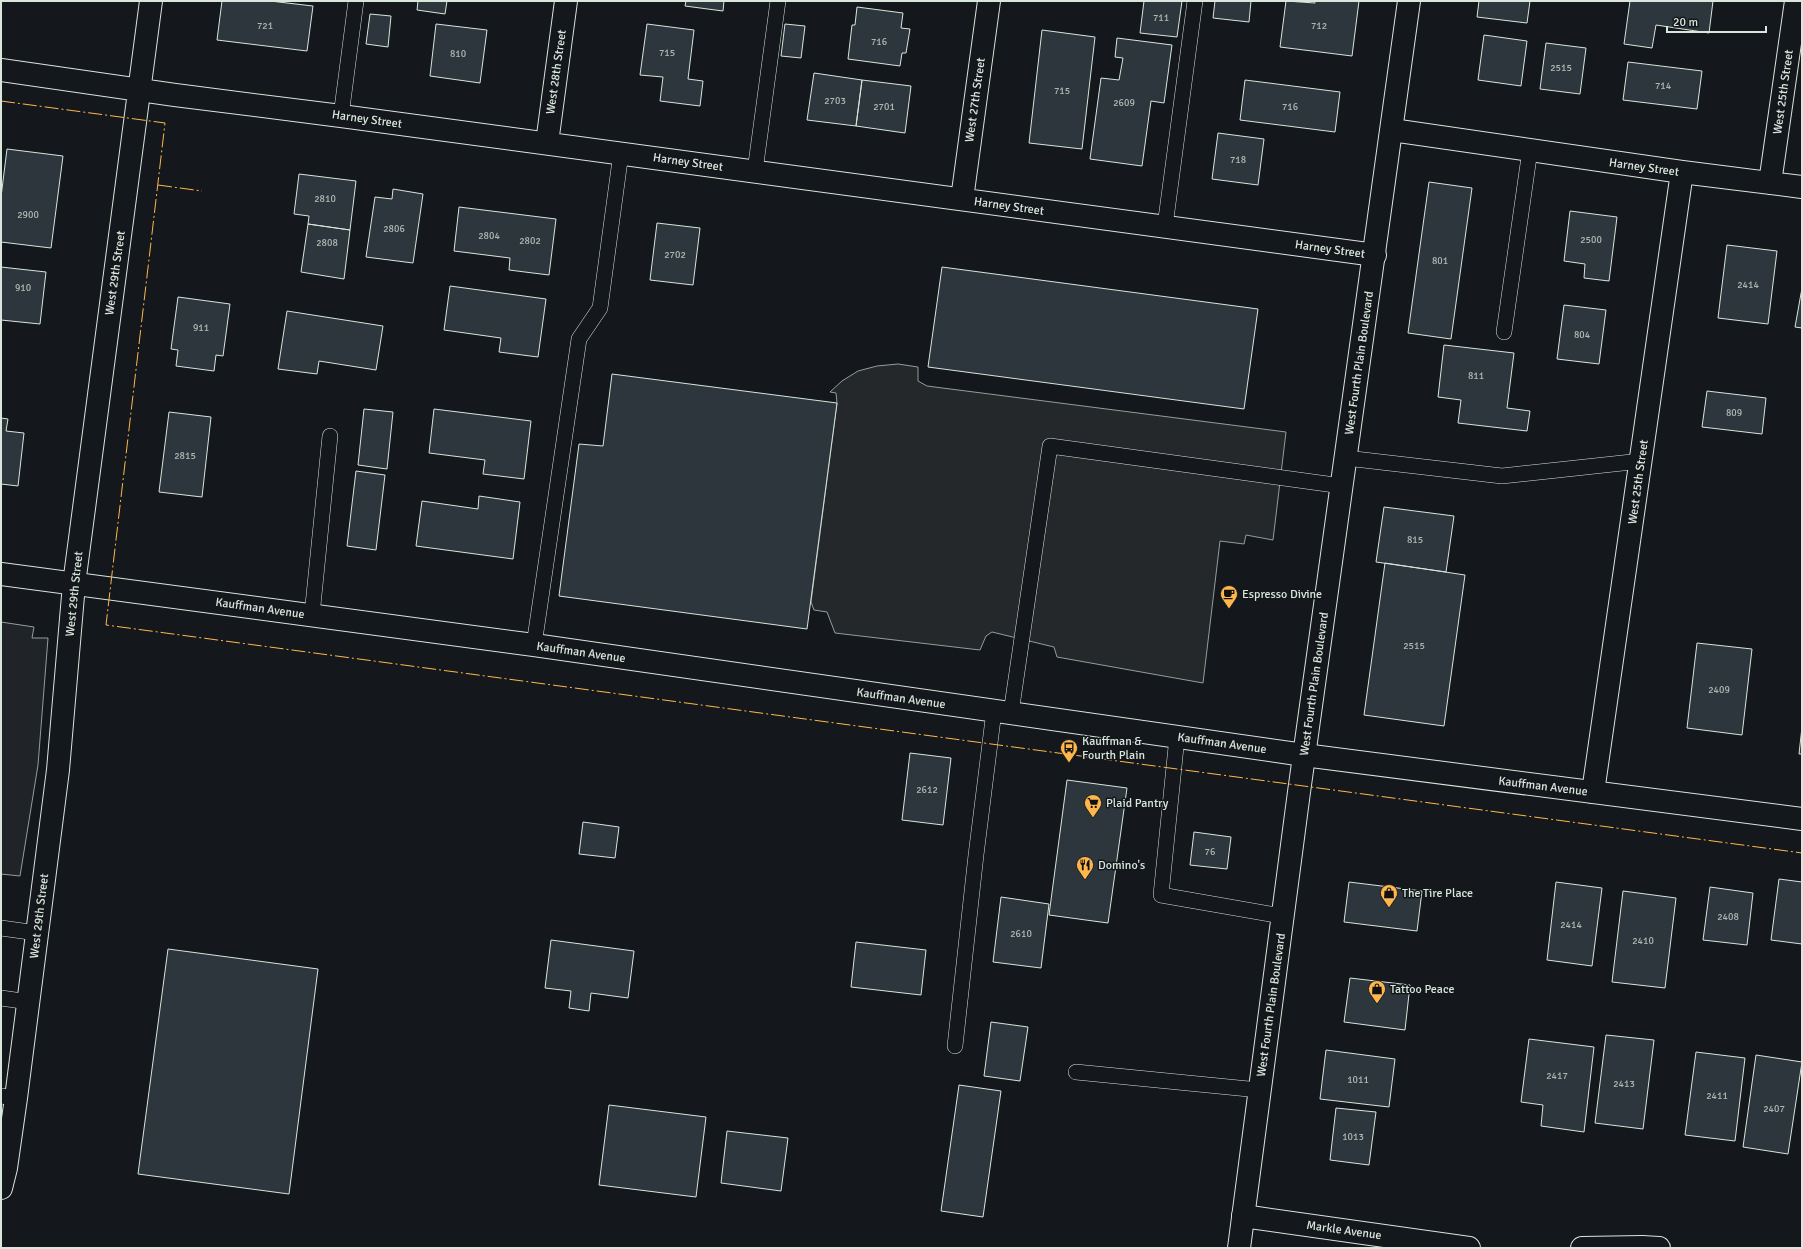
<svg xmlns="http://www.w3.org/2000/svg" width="1803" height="1249" font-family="Signika,sans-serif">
<rect width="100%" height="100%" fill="#14181c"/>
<path fill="#202428" stroke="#939e99" d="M 1,622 L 34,627 L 32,638 L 48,638 L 38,765 L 20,876 L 1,874 Z"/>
<path fill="#24282b" stroke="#939e99" d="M 898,364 L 918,367 L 918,381 L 927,386 L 1286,432 L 1273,540 L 1246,535 L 1244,544 L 1220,541 L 1203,683 L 1057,657 L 1054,647 L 992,632 L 986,636 L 980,650 L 835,633 L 827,612 L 814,610 L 811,602 L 837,403 L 836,393 L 830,392 L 842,381 L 858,371 L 877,366 Z"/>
<path fill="#2c363c" stroke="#d8e6dc" d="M 222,1 L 270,1 L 313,6 L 307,51 L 217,40 Z
M 418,1 L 447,1 L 445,14 L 417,10 Z
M 686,1 L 724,1 L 723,11 L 685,6 Z
M 1144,1 L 1182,1 L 1177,37 L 1140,33 Z
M 1215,1 L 1251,1 L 1249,22 L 1213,18 Z
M 1286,1 L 1315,3 L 1315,1 L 1359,1 L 1352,56 L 1280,47 Z
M 1479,1 L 1530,1 L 1527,23 L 1477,17 Z
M 1630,1 L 1713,1 L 1709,33 L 1656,25 L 1652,48 L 1624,44 Z
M 857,7 L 903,13 L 901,28 L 910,29 L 906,53 L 902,53 L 900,66 L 848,59 L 852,25 L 855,25 Z
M 370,14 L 391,16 L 388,47 L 366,44 Z
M 436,24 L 487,30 L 480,83 L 430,76 Z
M 647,24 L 694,30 L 688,79 L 703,81 L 700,106 L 660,101 L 663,77 L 640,75 Z
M 785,24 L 805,26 L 801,58 L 781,56 Z
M 1042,30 L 1095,37 L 1082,149 L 1029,143 Z
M 1484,35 L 1527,41 L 1521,86 L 1478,80 Z
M 1117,38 L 1172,45 L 1164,103 L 1151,101 L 1142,166 L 1090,159 L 1101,78 L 1119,80 L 1123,58 L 1115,57 Z
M 1546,43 L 1586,48 L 1580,94 L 1540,89 Z
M 1628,62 L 1702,71 L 1697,109 L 1623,100 Z
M 814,73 L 862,80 L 856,126 L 807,120 Z
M 862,80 L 911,86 L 905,133 L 856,126 Z
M 1245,80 L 1340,92 L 1335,132 L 1240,120 Z
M 1218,133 L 1264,139 L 1258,185 L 1212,179 Z
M 7,149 L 63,156 L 51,248 L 1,242 L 1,197 Z
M 299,174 L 356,181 L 350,230 L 308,224 L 309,216 L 294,214 Z
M 1429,182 L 1472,188 L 1451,339 L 1408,333 Z
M 393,189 L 423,194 L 413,263 L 366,257 L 375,197 L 392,199 Z
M 459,207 L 556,219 L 549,275 L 509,270 L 510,258 L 454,251 Z
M 1570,211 L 1617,217 L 1609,281 L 1584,278 L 1585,264 L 1564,261 Z
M 657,223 L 700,228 L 693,285 L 650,280 Z
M 308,224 L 350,230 L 344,279 L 301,272 Z
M 1727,245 L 1777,251 L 1768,324 L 1718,318 Z
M 1,267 L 46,272 L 40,324 L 1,320 Z
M 942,267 L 1258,309 L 1244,409 L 928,367 Z
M 450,286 L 546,299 L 538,357 L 499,352 L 501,338 L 444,330 Z
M 1802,288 L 1802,328 L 1795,327 Z
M 178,297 L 230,304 L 223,356 L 216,355 L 214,371 L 176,366 L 178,350 L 171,349 Z
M 1564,305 L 1606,310 L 1599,364 L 1557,359 Z
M 287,311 L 383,326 L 376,370 L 319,361 L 317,374 L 278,369 Z
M 1444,345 L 1514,353 L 1507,408 L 1530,411 L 1527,431 L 1458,423 L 1461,400 L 1438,397 Z
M 612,374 L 837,403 L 807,629 L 559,596 L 579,444 L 603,446 Z
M 1707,391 L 1766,398 L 1762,434 L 1702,427 Z
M 364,409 L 393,412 L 387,469 L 358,465 Z
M 434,409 L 531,421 L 524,479 L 483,474 L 485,460 L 429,453 Z
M 169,412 L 211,417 L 202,497 L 159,492 Z
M 1,418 L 8,419 L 6,431 L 24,433 L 18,486 L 1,484 Z
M 356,471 L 385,475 L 376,550 L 347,546 Z
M 479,496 L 520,502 L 513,559 L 416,546 L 422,501 L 478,509 Z
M 1384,507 L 1454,516 L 1446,572 L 1376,562 Z
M 1385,563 L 1465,575 L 1444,726 L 1364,715 Z
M 1697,643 L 1752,649 L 1742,735 L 1687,728 Z
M 1802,727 L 1802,754 L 1799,754 Z
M 910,753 L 951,758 L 943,825 L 902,820 Z
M 1067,780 L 1127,788 L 1108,923 L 1049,915 Z
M 583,822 L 619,827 L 615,858 L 579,854 Z
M 1194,832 L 1231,837 L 1227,869 L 1190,865 Z
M 1779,879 L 1802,882 L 1802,944 L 1771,940 Z
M 1349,882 L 1422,891 L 1417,931 L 1344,922 Z
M 1556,882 L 1602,888 L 1592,966 L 1547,960 Z
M 1710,887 L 1753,893 L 1747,945 L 1703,940 Z
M 1623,891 L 1676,898 L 1665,988 L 1612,982 Z
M 1001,897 L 1049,904 L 1041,968 L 993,962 Z
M 551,940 L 634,951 L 628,998 L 591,993 L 589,1011 L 569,1008 L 571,991 L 545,988 Z
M 856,942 L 926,950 L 921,995 L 851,987 Z
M 168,949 L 318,969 L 289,1194 L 138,1174 Z
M 1350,978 L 1410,985 L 1405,1030 L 1344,1022 Z
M 991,1022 L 1028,1027 L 1020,1081 L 984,1076 Z
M 1606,1035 L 1654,1040 L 1643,1129 L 1595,1123 Z
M 1529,1039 L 1594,1047 L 1584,1132 L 1541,1126 L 1543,1105 L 1521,1102 Z
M 1326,1050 L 1395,1059 L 1389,1107 L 1320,1099 Z
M 1696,1052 L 1745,1058 L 1735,1141 L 1685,1135 Z
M 1756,1055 L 1802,1062 L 1788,1154 L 1743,1147 Z
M 959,1085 L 1001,1091 L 983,1217 L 941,1211 Z
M 609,1105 L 706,1117 L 696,1197 L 599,1185 Z
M 1336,1108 L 1376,1112 L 1369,1165 L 1330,1160 Z
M 727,1131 L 788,1138 L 781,1191 L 721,1183 Z"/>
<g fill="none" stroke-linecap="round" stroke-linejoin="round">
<defs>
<path id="service" d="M 341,116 L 356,1
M 755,171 L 778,1
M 1165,226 L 1195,1
M 1504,332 L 1530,150
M 1346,458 L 1502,476 L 1641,461
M 312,615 L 330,436
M 534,645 L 579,339 L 600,308 L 621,153
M 1011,713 L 1050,446 L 1342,486
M 1177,737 L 1161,895 L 1282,916
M 1,928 L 37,933
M 1,998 L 29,1002
M 955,1046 L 976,855 L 994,711
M 1076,1072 L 1259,1090
M 1,1096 L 16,1098"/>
<path id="minor" d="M 1,70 L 175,95 L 341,116 L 1375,255
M 1392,130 L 1682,172 L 1802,187
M 547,143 L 566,1
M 1770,183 L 1796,1
M 962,199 L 989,1
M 1593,792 L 1682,172
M 1,1188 L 6,1168 L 16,1098 L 58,770 L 74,584 L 151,1
M 1243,1216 L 1469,1248
M 1582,1248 L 1642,1247 L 1659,1248"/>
<path id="tertiary" d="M 1,574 L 534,645 L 1304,755 L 1802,819"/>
<path id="secondary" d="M 1239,1248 L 1299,792 L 1409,1"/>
</defs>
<use href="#service" stroke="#d8e6dc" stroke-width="16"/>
<use href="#minor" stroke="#d8e6dc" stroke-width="24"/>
<use href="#tertiary" stroke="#d8e6dc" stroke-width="24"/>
<use href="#secondary" stroke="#d8e6dc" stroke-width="24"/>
<use href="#service" stroke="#14181c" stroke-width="15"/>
<use href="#minor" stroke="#14181c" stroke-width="22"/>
<use href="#tertiary" stroke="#14181c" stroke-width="22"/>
<use href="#secondary" stroke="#14181c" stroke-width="22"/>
<path stroke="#ffb74d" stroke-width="1" stroke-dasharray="14 3 2 3" stroke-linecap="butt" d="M 1,101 L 165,123 L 106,625 L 1802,853
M 158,185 L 202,191"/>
</g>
<defs>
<symbol id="cafe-pin" viewBox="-11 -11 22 30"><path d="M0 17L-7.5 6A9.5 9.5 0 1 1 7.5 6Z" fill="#ffb74d" stroke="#14181c"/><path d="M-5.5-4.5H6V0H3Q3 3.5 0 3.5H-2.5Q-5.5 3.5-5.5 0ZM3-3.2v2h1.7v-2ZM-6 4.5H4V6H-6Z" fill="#111"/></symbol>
<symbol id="bus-pin" viewBox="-11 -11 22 30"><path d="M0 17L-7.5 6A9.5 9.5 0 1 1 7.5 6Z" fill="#ffb74d" stroke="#14181c"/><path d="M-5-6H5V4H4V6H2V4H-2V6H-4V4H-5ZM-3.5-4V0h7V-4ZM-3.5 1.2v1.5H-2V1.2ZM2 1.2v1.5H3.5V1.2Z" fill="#111"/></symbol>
<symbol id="supermarket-pin" viewBox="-11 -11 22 30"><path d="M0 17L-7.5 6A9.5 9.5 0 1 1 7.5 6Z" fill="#ffb74d" stroke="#14181c"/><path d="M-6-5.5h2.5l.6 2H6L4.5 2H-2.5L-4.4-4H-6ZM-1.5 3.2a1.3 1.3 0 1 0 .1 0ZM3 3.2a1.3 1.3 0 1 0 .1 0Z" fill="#111"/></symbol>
<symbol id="restaurant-pin" viewBox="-11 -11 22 30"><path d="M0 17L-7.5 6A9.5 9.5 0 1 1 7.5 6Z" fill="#ffb74d" stroke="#14181c"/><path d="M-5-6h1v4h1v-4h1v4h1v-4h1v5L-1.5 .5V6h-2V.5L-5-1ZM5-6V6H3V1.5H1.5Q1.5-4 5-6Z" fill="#111"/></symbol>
<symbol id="shop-pin" viewBox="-11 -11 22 30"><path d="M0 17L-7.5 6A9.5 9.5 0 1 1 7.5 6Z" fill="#ffb74d" stroke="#14181c"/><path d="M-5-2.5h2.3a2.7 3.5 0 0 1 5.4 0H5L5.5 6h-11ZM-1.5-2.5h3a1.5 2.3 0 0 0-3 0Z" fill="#111"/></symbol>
</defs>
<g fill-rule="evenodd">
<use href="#cafe-pin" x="1219" y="584" width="20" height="27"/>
<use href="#bus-pin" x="1059" y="738" width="20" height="27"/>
<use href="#supermarket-pin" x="1083" y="793" width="20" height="27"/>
<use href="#restaurant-pin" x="1075" y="855" width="20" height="27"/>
<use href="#shop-pin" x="1379" y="883" width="20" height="27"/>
<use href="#shop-pin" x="1367" y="979" width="20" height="27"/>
</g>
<g text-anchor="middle" stroke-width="3" stroke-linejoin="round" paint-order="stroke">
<g font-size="10" fill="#adbab4">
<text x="1161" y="21">711</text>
<text x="265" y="29">721</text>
<text x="1319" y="29">712</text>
<text x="879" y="45">716</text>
<text x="667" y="56">715</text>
<text x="458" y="57">810</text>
<text x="1561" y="71">2515</text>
<text x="1663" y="89">714</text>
<text x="1062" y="94">715</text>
<text x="835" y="104">2703</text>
<text x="1124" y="106">2609</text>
<text x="884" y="110">2701</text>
<text x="1290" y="110">716</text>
<text x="1238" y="163">718</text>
<text x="325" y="202">2810</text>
<text x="28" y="218">2900</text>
<text x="394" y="232">2806</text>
<text x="489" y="239">2804</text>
<text x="1591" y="243">2500</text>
<text x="530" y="244">2802</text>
<text x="327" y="246">2808</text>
<text x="675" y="258">2702</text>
<text x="1440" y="264">801</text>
<text x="1748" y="288">2414</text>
<text x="23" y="291">910</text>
<text x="201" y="331">911</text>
<text x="1582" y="338">804</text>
<text x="1476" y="379">811</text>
<text x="1734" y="416">809</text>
<text x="185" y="459">2815</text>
<text x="1415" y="543">815</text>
<text x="1414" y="649">2515</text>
<text x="1719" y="693">2409</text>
<text x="927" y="793">2612</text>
<text x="1210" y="855">76</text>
<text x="1728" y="920">2408</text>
<text x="1571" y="928">2414</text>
<text x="1021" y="937">2610</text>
<text x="1643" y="944">2410</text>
<text x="1557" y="1079">2417</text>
<text x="1358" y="1083">1011</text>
<text x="1624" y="1087">2413</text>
<text x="1717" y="1099">2411</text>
<text x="1774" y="1112">2407</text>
<text x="1353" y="1140">1013</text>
</g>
<g font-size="12" fill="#d8e6dc" stroke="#14181c">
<text transform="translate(556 72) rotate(-82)" y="4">West 28th Street</text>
<text transform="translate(1783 92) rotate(-82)" y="4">West 25th Street</text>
<text transform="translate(975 100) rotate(-82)" y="4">West 27th Street</text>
<text transform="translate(367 119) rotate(8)" y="4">Harney Street</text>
<text transform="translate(688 162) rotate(8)" y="4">Harney Street</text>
<text transform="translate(1644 167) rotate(8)" y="4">Harney Street</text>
<text transform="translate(1009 206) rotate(8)" y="4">Harney Street</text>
<text transform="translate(1330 249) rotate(8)" y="4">Harney Street</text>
<text transform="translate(115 273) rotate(-82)" y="4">West 29th Street</text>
<text transform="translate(1359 363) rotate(-82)" y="4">West Fourth Plain Boulevard</text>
<text transform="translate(1638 482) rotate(-82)" y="4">West 25th Street</text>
<text transform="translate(74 594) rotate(-84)" y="4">West 29th Street</text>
<text transform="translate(260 608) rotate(8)" y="4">Kauffman Avenue</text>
<text transform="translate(581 652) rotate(8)" y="4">Kauffman Avenue</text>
<text transform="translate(1314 684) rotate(-82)" y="4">West Fourth Plain Boulevard</text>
<text transform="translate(901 698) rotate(8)" y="4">Kauffman Avenue</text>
<text transform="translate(1222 743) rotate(8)" y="4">Kauffman Avenue</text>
<text transform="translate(1543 786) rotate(7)" y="4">Kauffman Avenue</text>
<text transform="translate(39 916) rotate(-83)" y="4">West 29th Street</text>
<text transform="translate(1271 1005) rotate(-82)" y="4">West Fourth Plain Boulevard</text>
<text transform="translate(1344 1230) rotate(8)" y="4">Markle Avenue</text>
</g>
<g font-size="12" fill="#d8e6dc" stroke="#14181c" text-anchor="start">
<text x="1242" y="598">Espresso Divine</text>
<text x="1082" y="745">Kauffman &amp;<tspan x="1082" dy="14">Fourth Plain</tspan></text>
<text x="1106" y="807">Plaid Pantry</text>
<text x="1098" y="869">Domino's</text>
<text x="1402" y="897">The Tire Place</text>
<text x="1390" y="993">Tattoo Peace</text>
</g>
</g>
<rect width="1803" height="1249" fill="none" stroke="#d8e6dc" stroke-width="4"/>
<path d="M1667 26v6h99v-6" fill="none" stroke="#d8e6dc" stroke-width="2"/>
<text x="1673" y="26" font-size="12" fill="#d8e6dc" stroke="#14181c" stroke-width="3" paint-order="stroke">20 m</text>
</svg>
